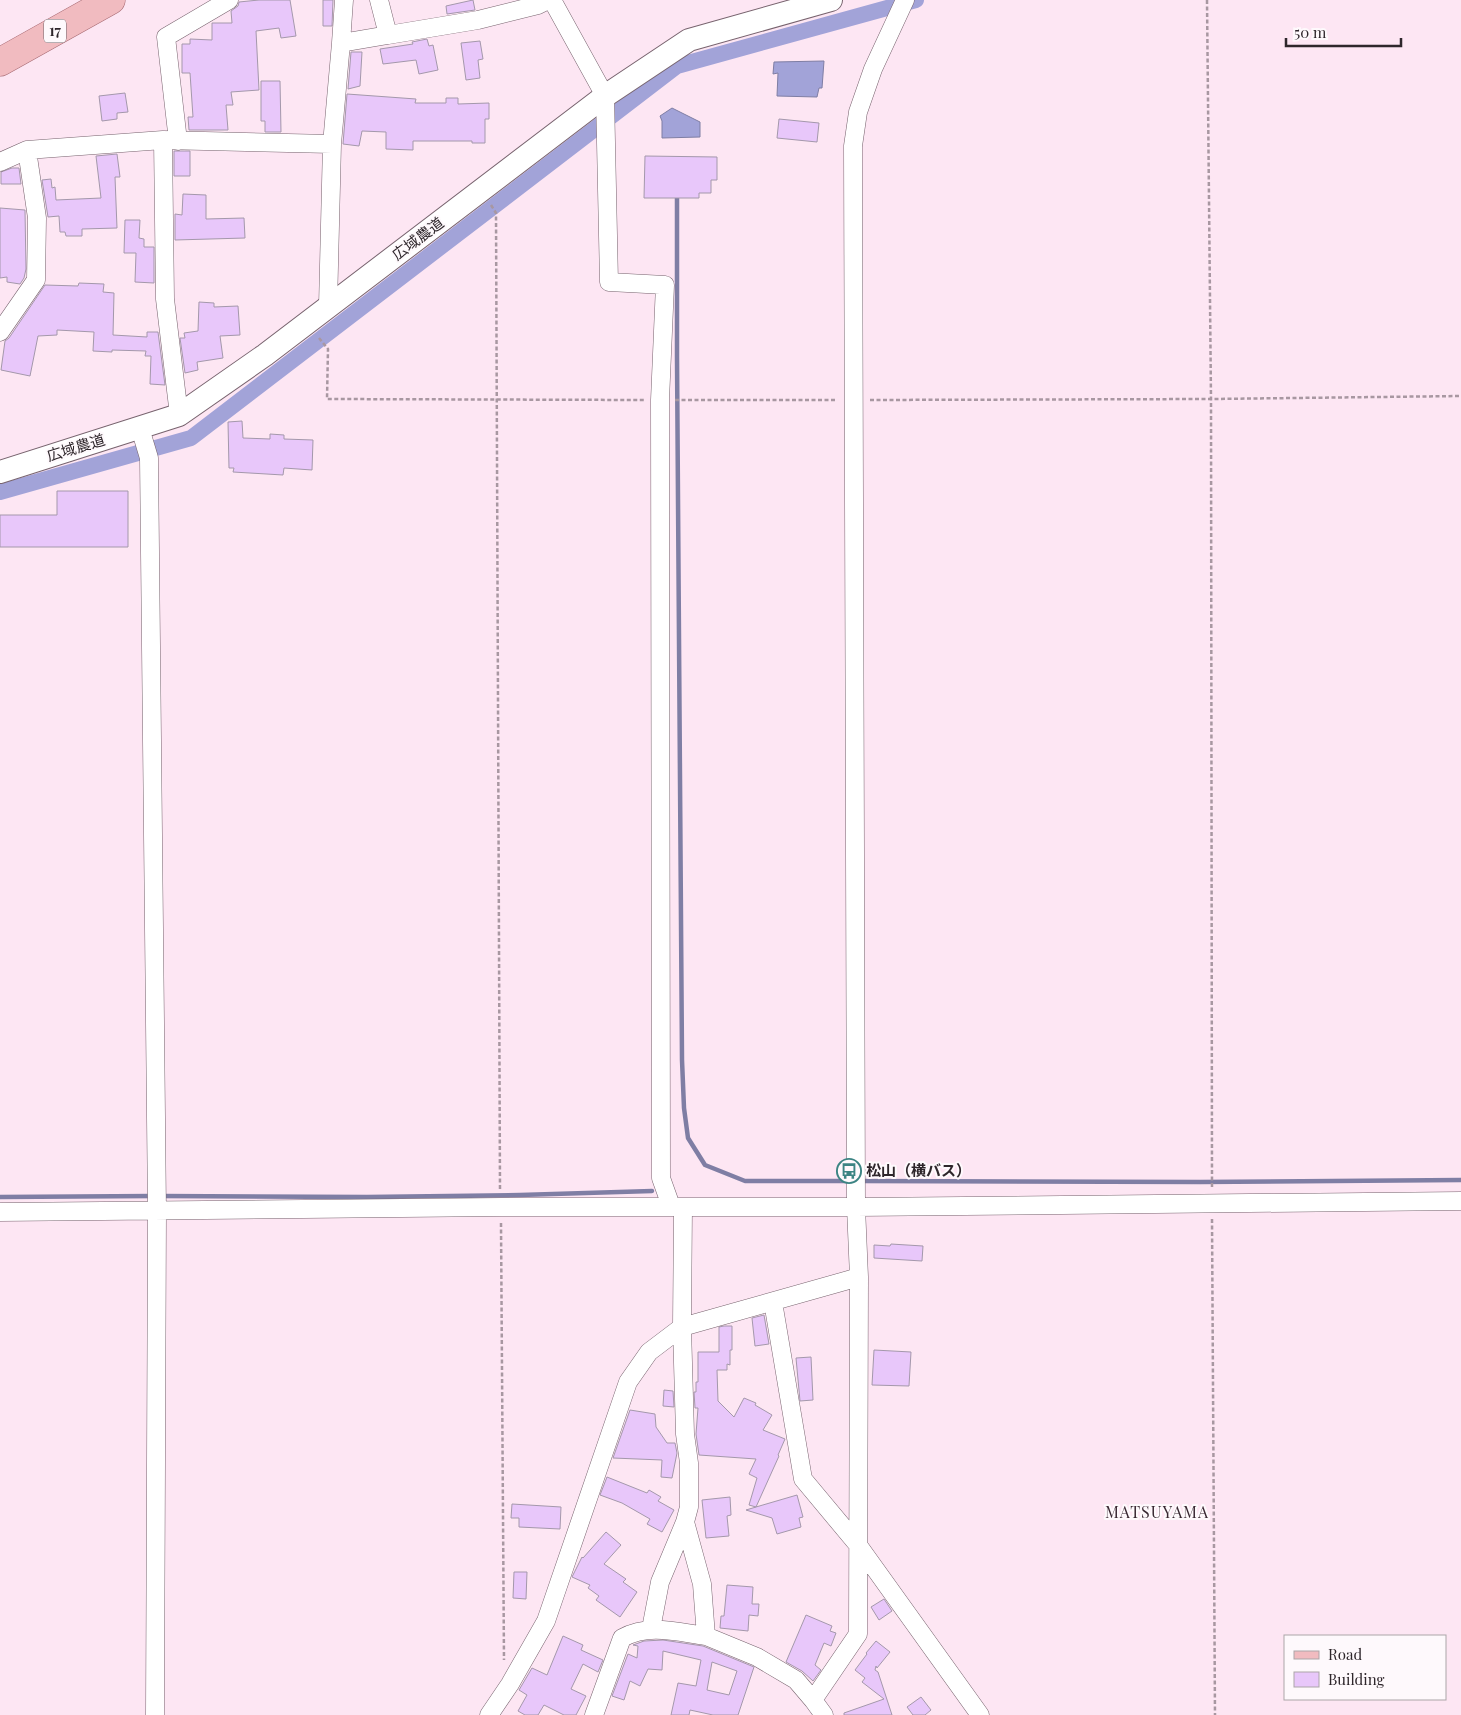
<svg xmlns="http://www.w3.org/2000/svg" width="1461" height="1715" font-family="'Playfair Display','Noto Sans JP',serif">
<rect width="100%" height="100%" fill="#fde6f3"/>
<path fill="#a2a3d8" stroke="#7f7ea4" d="M 824,61 L 822,88 L 819,88 L 817,97 L 777,96 L 778,73 L 773,74 L 774,62 Z
M 672,108 L 700,122 L 700,137 L 662,138 L 662,121 L 660,116 Z"/>
<g fill="none" stroke-linecap="round" stroke-linejoin="round">
<path stroke="#7f7ea4" stroke-width="4.5" d="M 677,193 L 677,357 L 682,1060 L 684,1108 L 688,1138 L 705,1165 L 745,1181 L 852,1181
M 860,1181 L 1200,1182 L 1461,1180
M 161,1196 L 367,1197 L 520,1195 L 652,1191
M 0,1197 L 153,1196"/>
<path stroke="#a2a3d8" stroke-width="16" d="M 0,492 L 191,438 L 677,66 L 916,0"/>
</g>
<path fill="#e8c7fa" stroke="#a498ab" fill-rule="evenodd" d="M 259,0 L 290,0 L 296,36 L 281,38 L 279,28 L 256,31 L 259,90 L 231,92 L 233,105 L 226,105 L 228,130 L 189,130 L 188,117 L 193,117 L 190,73 L 182,73 L 182,44 L 190,44 L 190,39 L 212,40 L 212,23 L 232,23 L 231,11 L 238,6 L 239,2 Z
M 323,0 L 333,0 L 332,26 L 323,26 Z
M 473,0 L 475,10 L 447,14 L 446,6 Z
M 427,39 L 429,46 L 433,45 L 438,70 L 419,74 L 416,60 L 383,64 L 380,49 L 413,44 L 412,42 Z
M 480,41 L 483,59 L 478,60 L 480,78 L 466,80 L 461,43 Z
M 351,52 L 362,52 L 360,86 L 348,89 Z
M 261,81 L 280,81 L 281,132 L 265,132 L 265,121 L 261,121 Z
M 125,93 L 128,112 L 117,113 L 117,119 L 102,121 L 99,96 Z
M 347,94 L 416,99 L 415,103 L 446,103 L 446,98 L 458,98 L 458,104 L 489,103 L 489,119 L 485,119 L 485,143 L 472,143 L 472,141 L 413,141 L 413,150 L 386,149 L 386,132 L 362,131 L 359,146 L 343,144 Z
M 779,119 L 819,123 L 817,142 L 777,138 Z
M 174,151 L 190,151 L 190,176 L 174,176 Z
M 117,154 L 120,177 L 115,177 L 117,228 L 82,229 L 82,236 L 66,236 L 65,232 L 60,232 L 59,216 L 48,217 L 42,180 L 51,179 L 52,188 L 55,187 L 56,200 L 101,198 L 96,156 Z
M 645,156 L 717,157 L 717,180 L 711,180 L 711,193 L 699,193 L 699,198 L 644,198 Z
M 12,168 L 19,168 L 21,184 L 1,184 L 1,172 Z
M 183,194 L 206,195 L 206,219 L 244,218 L 245,238 L 175,240 L 175,214 L 182,215 Z
M 0,208 L 25,210 L 26,269 L 24,278 L 20,284 L 7,282 L 7,277 L 0,278 Z
M 125,220 L 140,220 L 139,238 L 144,239 L 144,247 L 154,247 L 154,283 L 135,282 L 136,253 L 124,253 Z
M 79,283 L 104,284 L 103,292 L 114,293 L 113,335 L 147,337 L 147,332 L 158,332 L 165,385 L 150,384 L 151,356 L 145,356 L 146,351 L 112,350 L 112,352 L 93,351 L 94,332 L 57,330 L 57,335 L 38,336 L 30,376 L 1,370 L 5,341 L 9,338 L 45,285 L 78,286 Z
M 199,302 L 214,303 L 214,307 L 238,306 L 240,335 L 220,336 L 223,358 L 197,362 L 198,370 L 185,373 L 180,338 L 185,338 L 184,333 L 198,331 Z
M 242,421 L 243,438 L 270,439 L 270,434 L 284,435 L 284,439 L 313,440 L 312,470 L 284,468 L 283,475 L 233,472 L 234,468 L 229,468 L 228,422 Z
M 57,491 L 128,491 L 128,547 L 0,547 L 0,515 L 57,515 Z
M 891,1244 L 923,1246 L 922,1261 L 874,1258 L 874,1245 L 890,1246 Z
M 764,1315 L 769,1344 L 755,1346 L 752,1318 Z
M 724,1326 L 732,1326 L 732,1350 L 730,1350 L 730,1365 L 727,1364 L 727,1370 L 717,1370 L 718,1401 L 734,1417 L 744,1398 L 756,1403 L 755,1405 L 772,1415 L 763,1430 L 785,1439 L 778,1455 L 779,1456 L 756,1507 L 797,1495 L 803,1517 L 799,1518 L 801,1527 L 777,1534 L 772,1518 L 746,1510 L 756,1507 L 749,1505 L 757,1478 L 749,1474 L 756,1459 L 699,1455 L 696,1434 L 698,1408 L 695,1408 L 694,1392 L 696,1392 L 696,1382 L 698,1382 L 698,1352 L 719,1352 L 719,1327 Z
M 874,1350 L 911,1352 L 909,1386 L 872,1385 Z
M 811,1357 L 813,1400 L 800,1401 L 796,1358 Z
M 664,1390 L 673,1391 L 674,1407 L 663,1406 Z
M 630,1410 L 655,1414 L 656,1427 L 667,1443 L 675,1443 L 677,1453 L 672,1478 L 661,1477 L 662,1460 L 613,1458 Z
M 607,1477 L 647,1493 L 649,1490 L 661,1497 L 658,1501 L 674,1510 L 662,1532 L 647,1524 L 650,1519 L 622,1503 L 600,1495 Z
M 730,1497 L 731,1515 L 727,1516 L 729,1536 L 706,1538 L 702,1500 Z
M 512,1504 L 561,1507 L 560,1529 L 519,1527 L 519,1518 L 511,1518 Z
M 606,1532 L 621,1545 L 604,1564 L 626,1579 L 623,1582 L 637,1592 L 620,1617 L 596,1600 L 599,1596 L 588,1588 L 590,1585 L 572,1577 L 582,1557 L 583,1558 Z
M 514,1572 L 527,1572 L 526,1599 L 513,1598 Z
M 727,1585 L 753,1587 L 752,1604 L 759,1604 L 758,1616 L 749,1615 L 748,1631 L 720,1628 L 721,1616 L 724,1616 Z
M 884,1599 L 892,1611 L 879,1620 L 871,1607 Z
M 806,1615 L 832,1626 L 830,1631 L 836,1633 L 831,1646 L 824,1643 L 815,1665 L 821,1670 L 813,1681 L 802,1671 L 786,1662 Z
M 563,1636 L 583,1645 L 581,1650 L 603,1660 L 598,1672 L 583,1664 L 571,1689 L 586,1696 L 576,1715 L 564,1715 L 544,1705 L 538,1715 L 525,1715 L 518,1711 L 527,1695 L 519,1690 L 532,1668 L 547,1675 Z
M 663,1640 L 703,1646 L 754,1667 L 738,1715 L 713,1715 L 690,1710 L 689,1715 L 671,1715 L 678,1683 L 696,1686 L 701,1660 L 663,1651 L 662,1670 L 648,1669 L 640,1686 L 630,1681 L 624,1700 L 612,1696 L 628,1654 L 637,1658 L 638,1646 L 633,1645 L 644,1641 ZM 712,1662 L 737,1671 L 729,1695 L 707,1690 Z
M 876,1641 L 890,1652 L 877,1668 L 876,1666 L 875,1670 L 878,1672 L 892,1715 L 844,1715 L 844,1713 L 884,1699 L 862,1682 L 865,1678 L 855,1670 L 867,1654 L 866,1653 Z
M 921,1697 L 931,1710 L 925,1715 L 913,1715 L 907,1707 Z"/>
<g fill="none" stroke-linecap="round" stroke-linejoin="round">
<defs>
<path id="minor" d="M 552,0 L 605,96 L 609,282 L 665,285 L 660,400 L 661,1178 L 671,1206
M 388,35 L 478,20 L 538,5 L 548,0
M 341,43 L 344,0
M 163,140 L 165,299 L 179,415
M 178,141 L 166,37 L 229,0
M 0,162 L 27,150 L 163,140 L 332,144
M 328,306 L 332,144 L 341,43 L 388,35 L 379,0
M 0,332 L 36,280 L 37,218 L 27,150
M 140,428 L 149,458 L 157,1211 L 155,1715
M 683,1207 L 682,1327 L 685,1434 L 689,1463 L 689,1507 L 685,1522 L 702,1584 L 706,1636 L 757,1657 L 796,1680 L 813,1700
M 0,1212 L 501,1207 L 856,1207 L 1461,1201
M 773,1302 L 803,1479 L 858,1545 L 980,1715
M 651,1629 L 660,1582 L 685,1522
M 489,1715 L 510,1684 L 546,1621 L 628,1382 L 649,1352 L 682,1327 L 859,1277
M 594,1715 L 622,1638 C 649,1623 677,1632 706,1636
M 824,1715 L 813,1700 L 858,1634 L 859,1277 L 856,1207 L 853,146 L 858,112 L 873,69 L 905,0"/>
<path id="tertiary" d="M 0,472 L 179,415 L 265,355 L 605,96 L 689,40 L 831,0"/>
<path id="primary" d="M 0,62 L 111,0"/>
</defs>
<use href="#minor" stroke="#77636e" stroke-width="19"/>
<use href="#tertiary" stroke="#77636e" stroke-width="24"/>
<use href="#primary" stroke="#a66971" stroke-width="29"/>
<path stroke="#a897a1" stroke-width="2.5" stroke-dasharray="4 2.5" stroke-linecap="butt" d="M 1207,0 L 1211,399 L 1212,1189
M 491,205 L 496,213 L 500,1190
M 319,338 L 328,349 L 327,399 L 644,400
M 675,400 L 837,400
M 870,400 L 1211,399 L 1461,396
M 1212,1219 L 1215,1715
M 501,1223 L 504,1660"/>
<use href="#minor" stroke="#fff" stroke-width="18"/>
<use href="#tertiary" stroke="#fff" stroke-width="22"/>
<use href="#primary" stroke="#f1bbc0" stroke-width="28"/>
</g>
<defs>
<symbol id="bus-ring" viewBox="-11 -11 22 22"><circle r="9.5" fill="#fef9fc" stroke="#3c8483" stroke-width="1.5"/><path d="M-5-6H5V4H4V6H2V4H-2V6H-4V4H-5ZM-3.5-4V0h7V-4ZM-3.5 1.2v1.5H-2V1.2ZM2 1.2v1.5H3.5V1.2Z" fill="#3c8483"/></symbol>
</defs>
<g fill-rule="evenodd">
<use href="#bus-ring" x="835" y="1157" width="28" height="28"/>
</g>
<g text-anchor="middle" stroke-width="4" stroke-linejoin="round" paint-order="stroke">
<rect fill="#fef9fc" stroke="#6c656a" stroke-width="1" x="44" y="19.5" width="22" height="23" rx="4"/>
<g font-size="14" font-weight="bold" fill="#2e262b">
<text x="55" y="36">17</text>
</g>
<g font-size="15" fill="#2e262b" stroke="#fef9fc">
<text transform="translate(418 239) rotate(-37)" y="5">広域農道</text>
<text transform="translate(76 448) rotate(-17)" y="5">広域農道</text>
</g>
<g font-size="15" font-weight="bold" fill="#2e262b" stroke="#fef9fc" text-anchor="start">
<text x="866" y="1176">松山（横バス）</text>
</g>
<g font-size="16" letter-spacing="1" fill="#382731" stroke="#fef9fc">
<text x="1157" y="1518">MATSUYAMA</text>
</g>
</g>
<rect x="1284" y="1635" width="162" height="65" fill="#fef9fc" stroke="#aba5a8"/>
<rect x="1294" y="1651" width="25" height="8" fill="#f1bbc0" stroke="#aba5a8"/>
<text x="1328" y="1660" font-size="15" fill="#2e262b">Road</text>
<rect x="1294" y="1672" width="25" height="15" fill="#e8c7fa" stroke="#aba5a8"/>
<text x="1328" y="1685" font-size="15" fill="#2e262b">Building</text>
<path d="M1286 38v8h115v-8" fill="none" stroke="#2e262b" stroke-width="2.5"/>
<text x="1294" y="38" font-size="15" fill="#2e262b" stroke="#fef9fc" stroke-width="4" paint-order="stroke">50 m</text>
</svg>
